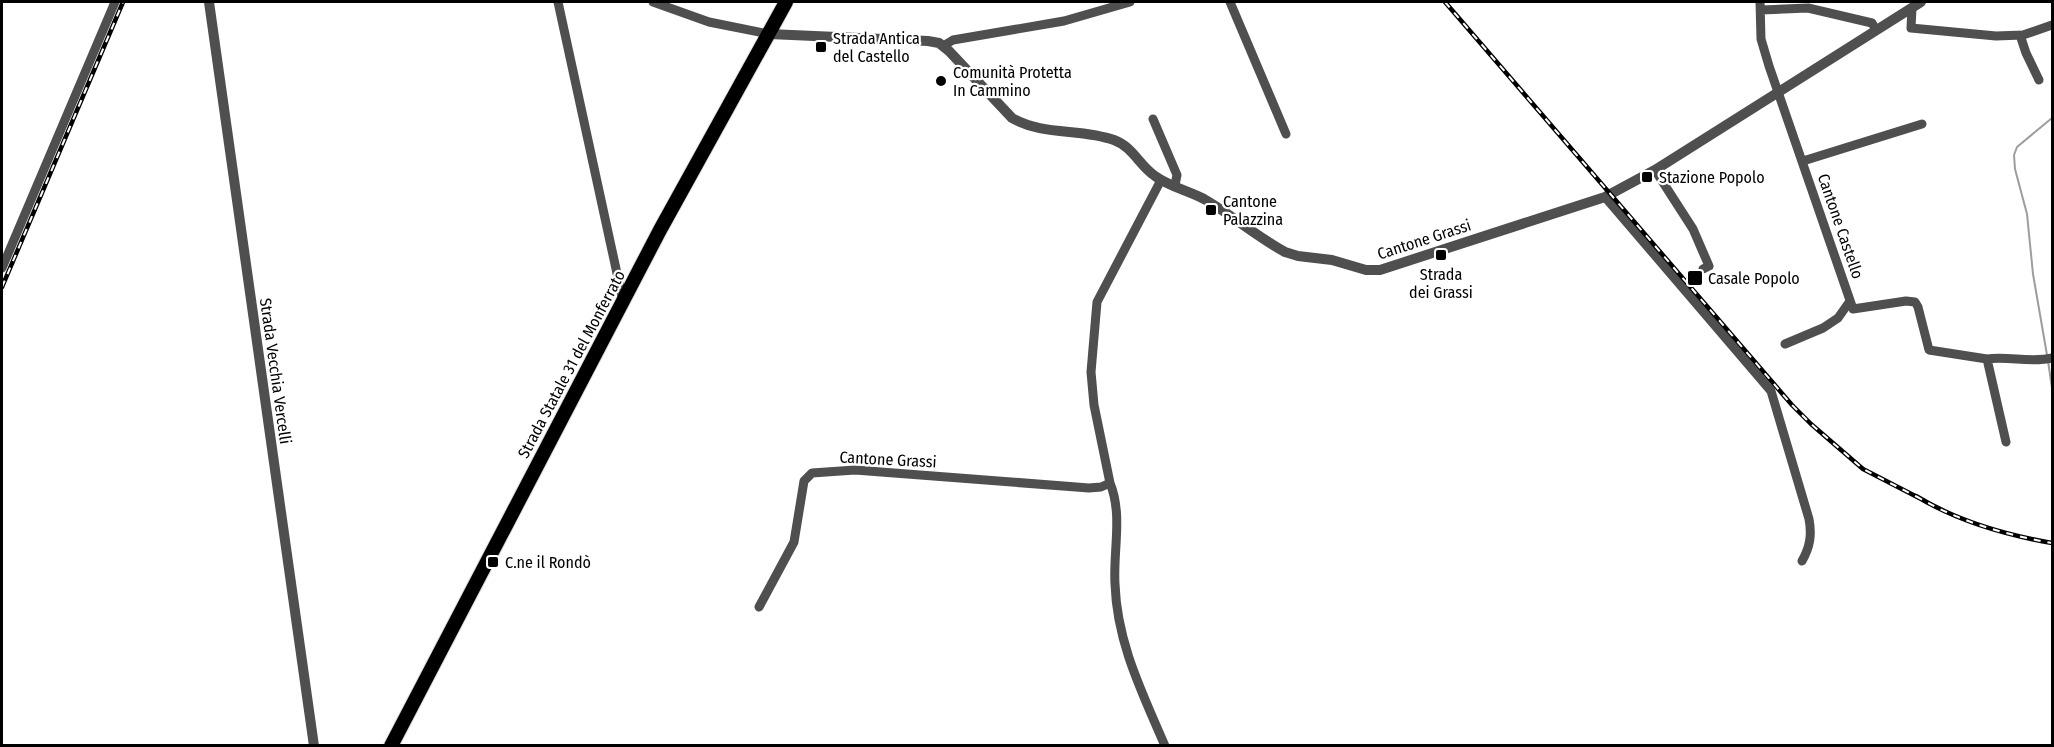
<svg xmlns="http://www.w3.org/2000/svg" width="2054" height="747" font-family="'Fira Sans Condensed',sans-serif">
<rect width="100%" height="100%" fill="#fff"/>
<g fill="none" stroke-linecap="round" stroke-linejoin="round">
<path stroke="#9d9d9d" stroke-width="2" d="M 2047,355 L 2033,274 L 2027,214 L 2015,169 L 2014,155 L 2017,147 L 2052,118
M 2048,361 L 2052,388"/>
<defs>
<path id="primary" d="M 391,746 L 660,230 L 786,2"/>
</defs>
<use href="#primary" stroke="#dbdbdb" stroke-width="16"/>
<path stroke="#4f4f4f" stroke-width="9" d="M 558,2 L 623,301
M 653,2 L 709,22 L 769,34
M 1230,2 L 1286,134
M 1760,2 L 1761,39 L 1769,66 L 1853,309 L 1906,301 L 1915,302 L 1918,307 L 1929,350 L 1987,359 L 2006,442
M 1912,8 L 1911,28 L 1996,36 L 2023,35 L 2052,25
M 1761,10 L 1808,8 L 1872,23 L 1876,30
M 2020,35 L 2026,53 L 2039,80
M 943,46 L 953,40 L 1064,21 L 1130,2
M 1153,119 L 1177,175 L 1175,185
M 1803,161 L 1922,124
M 1655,170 L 1693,229 L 1709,266 L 1703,269
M 1161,180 L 1097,302 L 1091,372 L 1094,405 L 1110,483 C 1123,515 1113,550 1115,584 C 1117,643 1142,692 1165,746
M 1605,197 L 1771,391 L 1809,519 C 1812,535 1810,547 1802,561
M 2,268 L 115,2
M 1785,344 L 1823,328 L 1838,318 L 1850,301
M 1987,359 C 2008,356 2031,363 2052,358
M 759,607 L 794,542 L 804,481 L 812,473 L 855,470 L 1089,488 L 1101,487 L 1110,483"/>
<path stroke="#4f4f4f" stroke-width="10" d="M 209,2 L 314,746
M 769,34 L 928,41 L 939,43 L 949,51 L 1012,118 C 1043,136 1081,128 1114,140 C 1133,147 1139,165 1155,176 C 1168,186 1189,191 1204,199 C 1232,215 1256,236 1285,252 L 1298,256 L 1332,260 L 1366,270 L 1380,270 L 1605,197 L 1655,170 L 1921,2"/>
<use href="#primary" stroke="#000" stroke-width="14"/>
<defs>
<path id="rail" d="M 1445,2 L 1792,405 L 1811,424 L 1863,469 L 1923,500
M 2,287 L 123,2
M 1916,496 C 1957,521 2006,535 2052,543"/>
</defs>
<use href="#rail" stroke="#000" stroke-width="4.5"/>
<use href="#rail" stroke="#fff" stroke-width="2" stroke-dasharray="7" stroke-linecap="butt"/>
</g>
<g fill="#000" stroke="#fff" stroke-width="2">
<rect x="815" y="41" width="12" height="12" rx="3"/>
<circle cx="941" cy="81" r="6"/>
<rect x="1641" y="171" width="12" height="12" rx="3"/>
<rect x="1205" y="204" width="12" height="12" rx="3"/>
<rect x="1435" y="249" width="12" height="12" rx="3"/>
<rect x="1687" y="270" width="16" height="16" rx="3"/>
<rect x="487" y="556" width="12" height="12" rx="3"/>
</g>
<g text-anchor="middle" stroke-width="4.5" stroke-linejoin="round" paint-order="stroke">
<g font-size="16" fill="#000" stroke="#fff" text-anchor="start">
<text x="833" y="44">Strada Antica<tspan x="833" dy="18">del Castello</tspan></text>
<text x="953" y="78">Comunità Protetta<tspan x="953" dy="18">In Cammino</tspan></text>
<text x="1659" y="183">Stazione Popolo</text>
<text x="1223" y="207">Cantone<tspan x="1223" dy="18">Palazzina</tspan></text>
<text x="1441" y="280" text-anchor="middle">Strada<tspan x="1441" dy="18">dei Grassi</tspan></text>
<text x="1708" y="284">Casale Popolo</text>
<text x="505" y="568">C.ne il Rondò</text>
</g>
<g font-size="16" fill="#000" stroke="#fff">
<text transform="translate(1841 226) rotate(71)" y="6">Cantone Castello</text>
<text transform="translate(1424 239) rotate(-18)" y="6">Cantone Grassi</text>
<text transform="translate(571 364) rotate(-62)" y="6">Strada Statale 31 del Monferrato</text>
<text transform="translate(276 371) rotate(82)" y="6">Strada Vecchia Vercelli</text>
<text transform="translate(888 459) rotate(3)" y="6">Cantone Grassi</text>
</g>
</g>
<rect width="2054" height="747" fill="none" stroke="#000000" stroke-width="6"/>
</svg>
